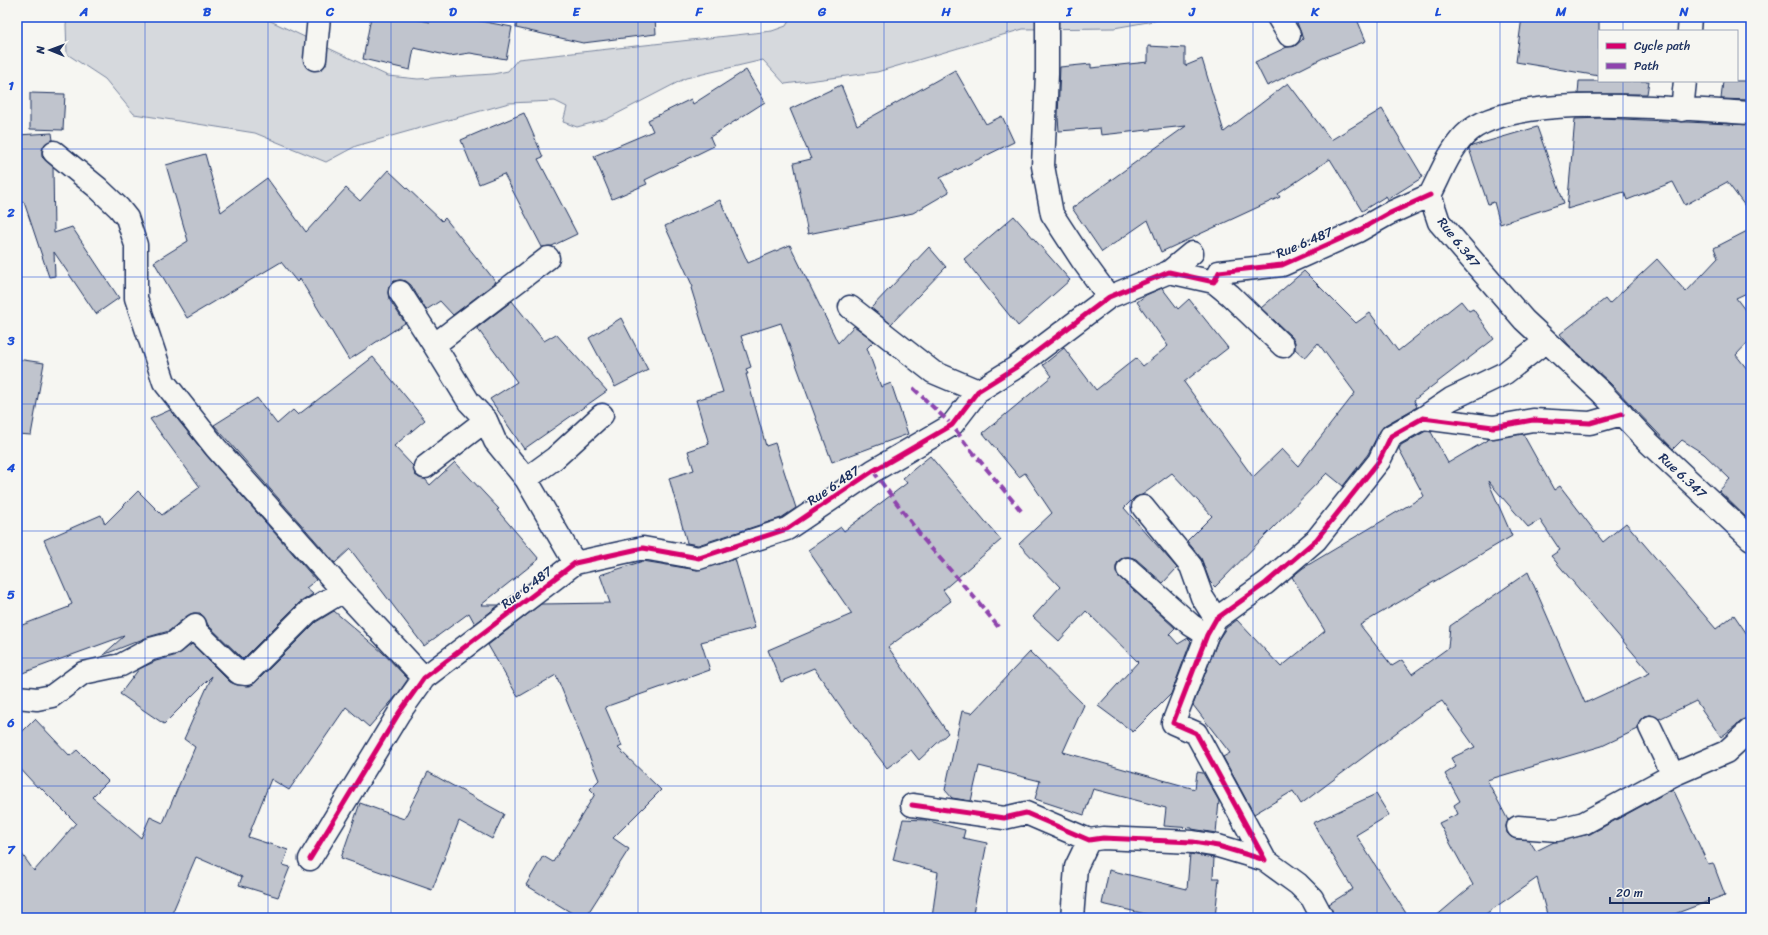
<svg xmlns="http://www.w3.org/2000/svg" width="1768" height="935" font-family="Sriracha,sans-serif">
<rect width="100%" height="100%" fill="#f6f6f2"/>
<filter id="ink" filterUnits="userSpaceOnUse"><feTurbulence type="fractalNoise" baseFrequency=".025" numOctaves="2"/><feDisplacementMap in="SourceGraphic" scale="8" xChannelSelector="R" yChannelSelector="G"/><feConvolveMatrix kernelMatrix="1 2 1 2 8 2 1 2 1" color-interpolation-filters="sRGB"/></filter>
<g filter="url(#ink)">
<path fill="#d6d9dd" stroke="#78849e" d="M 69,17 L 262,17 L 388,76 L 418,79 L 493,74 L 508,71 L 518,59 L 772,31 L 786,26 L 791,17 L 1176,17 L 1114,28 L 1023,29 L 877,72 L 785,84 L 763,60 L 686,78 L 607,119 L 577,127 L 563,122 L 567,107 L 555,101 L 509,103 L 356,146 L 326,162 L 255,133 L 134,114 L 105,79 L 67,54 L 66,24 Z"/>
<path fill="#c0c4cd" stroke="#1b2f5e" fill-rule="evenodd" d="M 371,17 L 405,17 L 430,22 L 431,17 L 459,17 L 512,27 L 506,59 L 470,53 L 450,56 L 414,48 L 410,70 L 363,59 Z
M 517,17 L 655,17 L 656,34 L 583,43 L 516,28 Z
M 1295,17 L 1356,17 L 1366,41 L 1323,58 L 1267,86 L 1255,62 L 1287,47 L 1295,46 L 1303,39 Z
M 1522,17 L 1599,17 L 1599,76 L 1516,62 Z
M 1148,46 L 1185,48 L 1185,66 L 1202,59 L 1224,132 L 1288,83 L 1331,140 L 1382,109 L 1423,177 L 1388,199 L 1386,196 L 1362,211 L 1330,159 L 1278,194 L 1280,197 L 1161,252 L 1148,220 L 1102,252 L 1072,208 L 1186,126 L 1101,135 L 1100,128 L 1059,131 L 1058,117 L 1060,67 L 1091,64 L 1091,68 L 1148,62 Z
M 746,70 L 765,102 L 710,137 L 714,146 L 645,180 L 647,184 L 612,199 L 594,156 L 653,131 L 648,120 L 691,99 L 693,104 Z
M 955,70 L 986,124 L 1002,116 L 1014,142 L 940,178 L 949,192 L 913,213 L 808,234 L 794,163 L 811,159 L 790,109 L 841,85 L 857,125 Z
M 1579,81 L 1649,81 L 1647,94 L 1578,94 Z
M 1723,81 L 1751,81 L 1751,100 L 1721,99 Z
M 30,93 L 65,94 L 63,130 L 30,129 Z
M 524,113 L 543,157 L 538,159 L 577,234 L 552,246 L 542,247 L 504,174 L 479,184 L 461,140 Z
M 1601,118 L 1751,125 L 1751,214 L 1727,182 L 1685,205 L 1673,182 L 1627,200 L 1624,192 L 1567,209 L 1575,119 Z
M 1537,127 L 1564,203 L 1500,224 L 1494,202 L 1488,204 L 1469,149 L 1472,146 Z
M 52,133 L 53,140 L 45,144 L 42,150 L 42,157 L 53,167 L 54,233 L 72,227 L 119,298 L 96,314 L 54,252 L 55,276 L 49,277 L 24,202 L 17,203 L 17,135 Z
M 205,154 L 221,212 L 267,178 L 306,232 L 346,188 L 360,201 L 388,170 L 442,221 L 445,218 L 496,282 L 453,315 L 440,301 L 426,310 L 411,285 L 406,281 L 400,280 L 394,281 L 389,287 L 388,293 L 389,299 L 405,323 L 349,360 L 300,279 L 297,282 L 281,262 L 187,318 L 154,262 L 188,241 L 166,165 Z
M 720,200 L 748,263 L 790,245 L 838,343 L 854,326 L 874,341 L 867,348 L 881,387 L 891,383 L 908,434 L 832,462 L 781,323 L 741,336 L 751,367 L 746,369 L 748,374 L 746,374 L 766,446 L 775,443 L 796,508 L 781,518 L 698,545 L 687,543 L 669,478 L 694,470 L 688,451 L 709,444 L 696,400 L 723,392 L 691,288 L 693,287 L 665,226 Z
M 1014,216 L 1070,280 L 1018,326 L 964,259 Z
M 1751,229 L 1751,291 L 1736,298 L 1751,318 L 1751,339 L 1736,355 L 1751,374 L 1751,522 L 1719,491 L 1730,479 L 1704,454 L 1682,440 L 1673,449 L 1610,383 L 1568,344 L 1560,334 L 1605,299 L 1609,304 L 1657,259 L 1686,292 L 1718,258 L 1714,248 Z
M 929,247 L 946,267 L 891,324 L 871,308 Z
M 1304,271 L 1356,323 L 1370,313 L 1398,351 L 1461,301 L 1469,311 L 1473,309 L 1494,339 L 1414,400 L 1417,407 L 1385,425 L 1380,431 L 1368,454 L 1343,486 L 1327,473 L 1215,587 L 1210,582 L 1201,558 L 1187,541 L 1212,516 L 1172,473 L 1142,495 L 1135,497 L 1124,508 L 1177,568 L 1163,583 L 1136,559 L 1130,557 L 1124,557 L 1118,561 L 1116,567 L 1116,573 L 1120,578 L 1175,628 L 1169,634 L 1178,644 L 1188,638 L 1191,641 L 1171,694 L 1133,732 L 1098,706 L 1138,662 L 1086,611 L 1059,641 L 1033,617 L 1060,587 L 1019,544 L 1052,513 L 1025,473 L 1019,477 L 983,433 L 1052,376 L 1043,365 L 1064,348 L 1096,390 L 1136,358 L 1143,366 L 1168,346 L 1137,302 L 1146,295 L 1162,288 L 1178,309 L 1189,299 L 1228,348 L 1184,382 L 1253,477 L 1282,449 L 1298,466 L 1355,393 L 1318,343 L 1305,358 L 1295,349 L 1295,342 L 1292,337 L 1261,308 Z
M 512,301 L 544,341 L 556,334 L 607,391 L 524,449 L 490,399 L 517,382 L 477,328 Z
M 621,318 L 648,370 L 615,387 L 589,338 Z
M 373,357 L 425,420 L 394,446 L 413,466 L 415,475 L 420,478 L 425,479 L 430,485 L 455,462 L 499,509 L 497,510 L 539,559 L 481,605 L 499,605 L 475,624 L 469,613 L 424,646 L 350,549 L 335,563 L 214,425 L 257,398 L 277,424 L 293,410 L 298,415 Z
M 17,359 L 44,363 L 31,435 L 17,434 Z
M 170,410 L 207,456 L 316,580 L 306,588 L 313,594 L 299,603 L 243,659 L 208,625 L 204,617 L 200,613 L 193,613 L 187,616 L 169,631 L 148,637 L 103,655 L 124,636 L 17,675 L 17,627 L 69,607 L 68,606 L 72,604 L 44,540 L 101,515 L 105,524 L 138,491 L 162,515 L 200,487 L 150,419 Z
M 1426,431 L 1431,432 L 1448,463 L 1489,439 L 1523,434 L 1554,490 L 1560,486 L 1603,542 L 1626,523 L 1716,629 L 1734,615 L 1751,640 L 1751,717 L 1743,720 L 1721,737 L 1696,701 L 1659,719 L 1651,715 L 1644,716 L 1640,720 L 1638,729 L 1602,746 L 1487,780 L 1508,820 L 1506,826 L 1507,833 L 1511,837 L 1517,839 L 1529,840 L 1536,851 L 1554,842 L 1590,834 L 1673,789 L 1708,864 L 1713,863 L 1725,895 L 1664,918 L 1548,918 L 1537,878 L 1480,918 L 1434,918 L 1473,885 L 1439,823 L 1458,814 L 1454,805 L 1460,801 L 1445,774 L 1456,767 L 1451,758 L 1475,747 L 1442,701 L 1425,711 L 1301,804 L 1293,791 L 1254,814 L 1223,757 L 1230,753 L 1193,705 L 1218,640 L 1226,628 L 1237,620 L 1281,667 L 1325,631 L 1292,577 L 1303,568 L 1424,496 L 1399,449 L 1401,445 ZM 1488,481 L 1528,527 L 1540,520 L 1560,550 L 1551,556 L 1650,673 L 1585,703 L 1528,572 L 1450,626 L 1448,648 L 1412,674 L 1402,660 L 1392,666 L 1360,625 L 1512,536 Z
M 930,456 L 1001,540 L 943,590 L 951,601 L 888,647 L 948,733 L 919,760 L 911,750 L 887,768 L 855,727 L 814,668 L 781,682 L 768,650 L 852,614 L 808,550 L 841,527 L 844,531 L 907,483 L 903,478 Z
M 735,559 L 755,628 L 701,642 L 710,670 L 605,707 L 622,746 L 618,748 L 661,790 L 613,838 L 629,849 L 585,918 L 580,918 L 526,885 L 543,856 L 553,862 L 595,794 L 590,789 L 599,780 L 556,675 L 518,697 L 488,645 L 541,604 L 610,603 L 600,575 L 643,561 L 697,570 Z
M 334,611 L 382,652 L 408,679 L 397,695 L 369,727 L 346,707 L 289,790 L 271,779 L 248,837 L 288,850 L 283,865 L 290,867 L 278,897 L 239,885 L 242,877 L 196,857 L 170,918 L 17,918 L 17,847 L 34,871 L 76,823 L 39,786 L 37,787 L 17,765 L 17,737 L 35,719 L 70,756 L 77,750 L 108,781 L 92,797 L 141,838 L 150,817 L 163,823 L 195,747 L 184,739 L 212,676 L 164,724 L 120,694 L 139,669 L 156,661 L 177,655 L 192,644 L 230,682 L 237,685 L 250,686 L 255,683 L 316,622 Z
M 1030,652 L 1084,705 L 1063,752 L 1195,789 L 1197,772 L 1203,773 L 1219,801 L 1216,833 L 1192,829 L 1192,828 L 1164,826 L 1166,808 L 1093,789 L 1084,815 L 1035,799 L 1040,781 L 979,766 L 971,801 L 952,798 L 945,790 L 962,711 L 972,713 Z
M 428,772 L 504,814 L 492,839 L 459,821 L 432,890 L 341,858 L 360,803 L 404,819 Z
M 1376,794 L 1389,815 L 1356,835 L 1409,918 L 1333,918 L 1332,910 L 1329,904 L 1353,889 L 1313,823 Z
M 903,819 L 925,820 L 965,830 L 963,838 L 987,843 L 972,918 L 932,918 L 938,872 L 893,860 Z
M 1190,854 L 1214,858 L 1213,878 L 1219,878 L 1215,918 L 1163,918 L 1102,904 L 1109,870 L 1187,889 Z"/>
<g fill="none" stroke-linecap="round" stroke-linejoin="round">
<defs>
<path id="street" d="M 1047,17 L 1047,74 L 1043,166 L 1052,214 L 1082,260 L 1109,297
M 1278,17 L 1289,35
M 1689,31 L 1690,17
M 315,59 L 319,17
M 1682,110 L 1685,81
M 1751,113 C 1688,110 1510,89 1465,135 C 1449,151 1440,176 1430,195 L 1439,222 L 1524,320 L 1601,392 L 1648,442 L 1751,539
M 54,152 L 98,188 L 119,208 L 127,218 L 136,245 L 136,298 L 164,382 L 216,448 L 343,591 L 424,678
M 548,258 L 434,345 L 469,402 L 486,420 L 495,441 L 526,479 L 575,563
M 1169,272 L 1192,253
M 1214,282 L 1230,295 L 1283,346
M 400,292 L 434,345
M 850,307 L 933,372 L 978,391
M 1423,418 L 1451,399 L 1505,373 L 1546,341
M 425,467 L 486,420
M 526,479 L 555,458 L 602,415
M 1143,507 L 1191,566 L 1202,597 L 1216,619
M 1128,569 L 1191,625 L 1207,635
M 17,697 L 37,699 L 52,696 L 83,673 L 121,665 L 151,649 L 174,643 L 195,625 L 196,631 L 239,673 L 246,674 L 308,612 L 343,591
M 1650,727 L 1673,775
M 912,805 L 1004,818 L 1026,813 L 1089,840 L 1103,838 L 1193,842 L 1218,846 L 1265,860 L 1196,733 L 1173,723 L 1207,635 L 1216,619 L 1266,583 L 1316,540 L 1379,461 L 1391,436 L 1423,418 L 1493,427 L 1533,420 L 1590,423 L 1622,414
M 1518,827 L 1557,830 L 1584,823 L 1673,775 L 1726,752 L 1751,729
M 310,859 L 399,713 L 424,678 L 575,563 L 643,548 L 699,558 L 787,529 L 873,471 L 952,425 L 978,391 L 1015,368 L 1109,297 L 1169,272 L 1214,282 L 1219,272 L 1282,265 L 1358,231 L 1388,214 L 1430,195
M 1265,860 L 1298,884 L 1312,898 L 1321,915
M 1072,918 L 1076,867 L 1089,840"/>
</defs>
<use href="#street" stroke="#1b2f5e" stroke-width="25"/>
<use href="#street" stroke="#f6f6f2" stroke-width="22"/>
<path stroke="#8e44ad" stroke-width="4" stroke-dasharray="8 4" stroke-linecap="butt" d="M 913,388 L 952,425 L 966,444 L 1022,512
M 873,471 L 924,540 L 980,604 L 999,628"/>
<defs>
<path id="cycleway" d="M 912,805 L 1004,818 L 1026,813 L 1089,840 L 1103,838 L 1193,842 L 1218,846 L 1265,860 L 1196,733 L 1173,723 L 1207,635 L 1216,619 L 1266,583 L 1316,540 L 1379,461 L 1391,436 L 1423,418 L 1493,427 L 1533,420 L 1590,423 L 1622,414
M 310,859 L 399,713 L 424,678 L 575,563 L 643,548 L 699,558 L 787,529 L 873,471 L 952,425 L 978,391 L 1015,368 L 1109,297 L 1169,272 L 1214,282 L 1219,272 L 1282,265 L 1358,231 L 1388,214 L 1430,195"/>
</defs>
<use href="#cycleway" stroke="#f6f6f2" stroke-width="8"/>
<use href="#cycleway" stroke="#d6006c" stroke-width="5"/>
</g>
</g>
<path fill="none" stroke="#1d4ed8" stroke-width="1" stroke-opacity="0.55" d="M 145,17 L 145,918M 268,17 L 268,918M 391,17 L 391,918M 515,17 L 515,918M 638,17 L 638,918M 761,17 L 761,918M 884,17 L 884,918M 1007,17 L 1007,918M 1130,17 L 1130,918M 1253,17 L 1253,918M 1377,17 L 1377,918M 1500,17 L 1500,918M 1623,17 L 1623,31M 1623,81 L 1623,918M 17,149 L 1751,149M 17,277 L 1751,277M 17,404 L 1751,404M 17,531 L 1751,531M 17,658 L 1751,658M 17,786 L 1751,786"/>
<g text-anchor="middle" stroke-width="3" stroke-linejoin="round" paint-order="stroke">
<g font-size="13" fill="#1b2f5e" stroke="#f6f6f2">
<text transform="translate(1304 242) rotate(-23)" y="5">Rue 6.487</text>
<text transform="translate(1459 242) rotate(52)" y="5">Rue 6.347</text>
<text transform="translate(1683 475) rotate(43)" y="5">Rue 6.347</text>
<text transform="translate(833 485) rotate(-34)" y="5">Rue 6.487</text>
<text transform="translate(526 587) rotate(-37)" y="5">Rue 6.487</text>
</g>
</g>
<rect width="1768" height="935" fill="none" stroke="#f6f6f2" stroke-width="44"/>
<rect x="1598" y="30" width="140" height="52" fill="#f6f6f2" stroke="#9ea6b7"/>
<rect x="1606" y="43" width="20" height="6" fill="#d6006c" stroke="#9ea6b7"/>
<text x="1634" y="50" font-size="12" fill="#1b2f5e">Cycle path</text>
<rect x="1606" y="63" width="20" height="6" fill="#8e44ad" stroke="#9ea6b7"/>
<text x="1634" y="70" font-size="12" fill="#1b2f5e">Path</text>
<g transform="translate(50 50) rotate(271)" stroke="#f6f6f2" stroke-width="3" paint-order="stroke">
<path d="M0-3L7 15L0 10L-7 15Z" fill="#1b2f5e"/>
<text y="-6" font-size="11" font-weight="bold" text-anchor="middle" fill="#1b2f5e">N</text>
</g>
<path d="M1610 897v6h99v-6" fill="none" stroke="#1b2f5e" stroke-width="2"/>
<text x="1616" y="897" font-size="12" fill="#1b2f5e" stroke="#f6f6f2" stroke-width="3" paint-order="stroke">20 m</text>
<rect x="22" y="22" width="1724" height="891" fill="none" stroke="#1d4ed8" stroke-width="1.5"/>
<g font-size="13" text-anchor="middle" font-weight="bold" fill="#1d4ed8">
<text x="84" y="16">A</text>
<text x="207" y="16">B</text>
<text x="330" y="16">C</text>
<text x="453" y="16">D</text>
<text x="576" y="16">E</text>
<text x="699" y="16">F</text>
<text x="822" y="16">G</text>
<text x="946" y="16">H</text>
<text x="1069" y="16">I</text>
<text x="1192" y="16">J</text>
<text x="1315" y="16">K</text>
<text x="1438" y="16">L</text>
<text x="1561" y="16">M</text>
<text x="1684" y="16">N</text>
<text x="11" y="90">1</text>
<text x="11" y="217">2</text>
<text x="11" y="345">3</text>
<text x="11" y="472">4</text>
<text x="11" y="599">5</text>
<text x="11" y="727">6</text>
<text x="11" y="854">7</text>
</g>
</svg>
